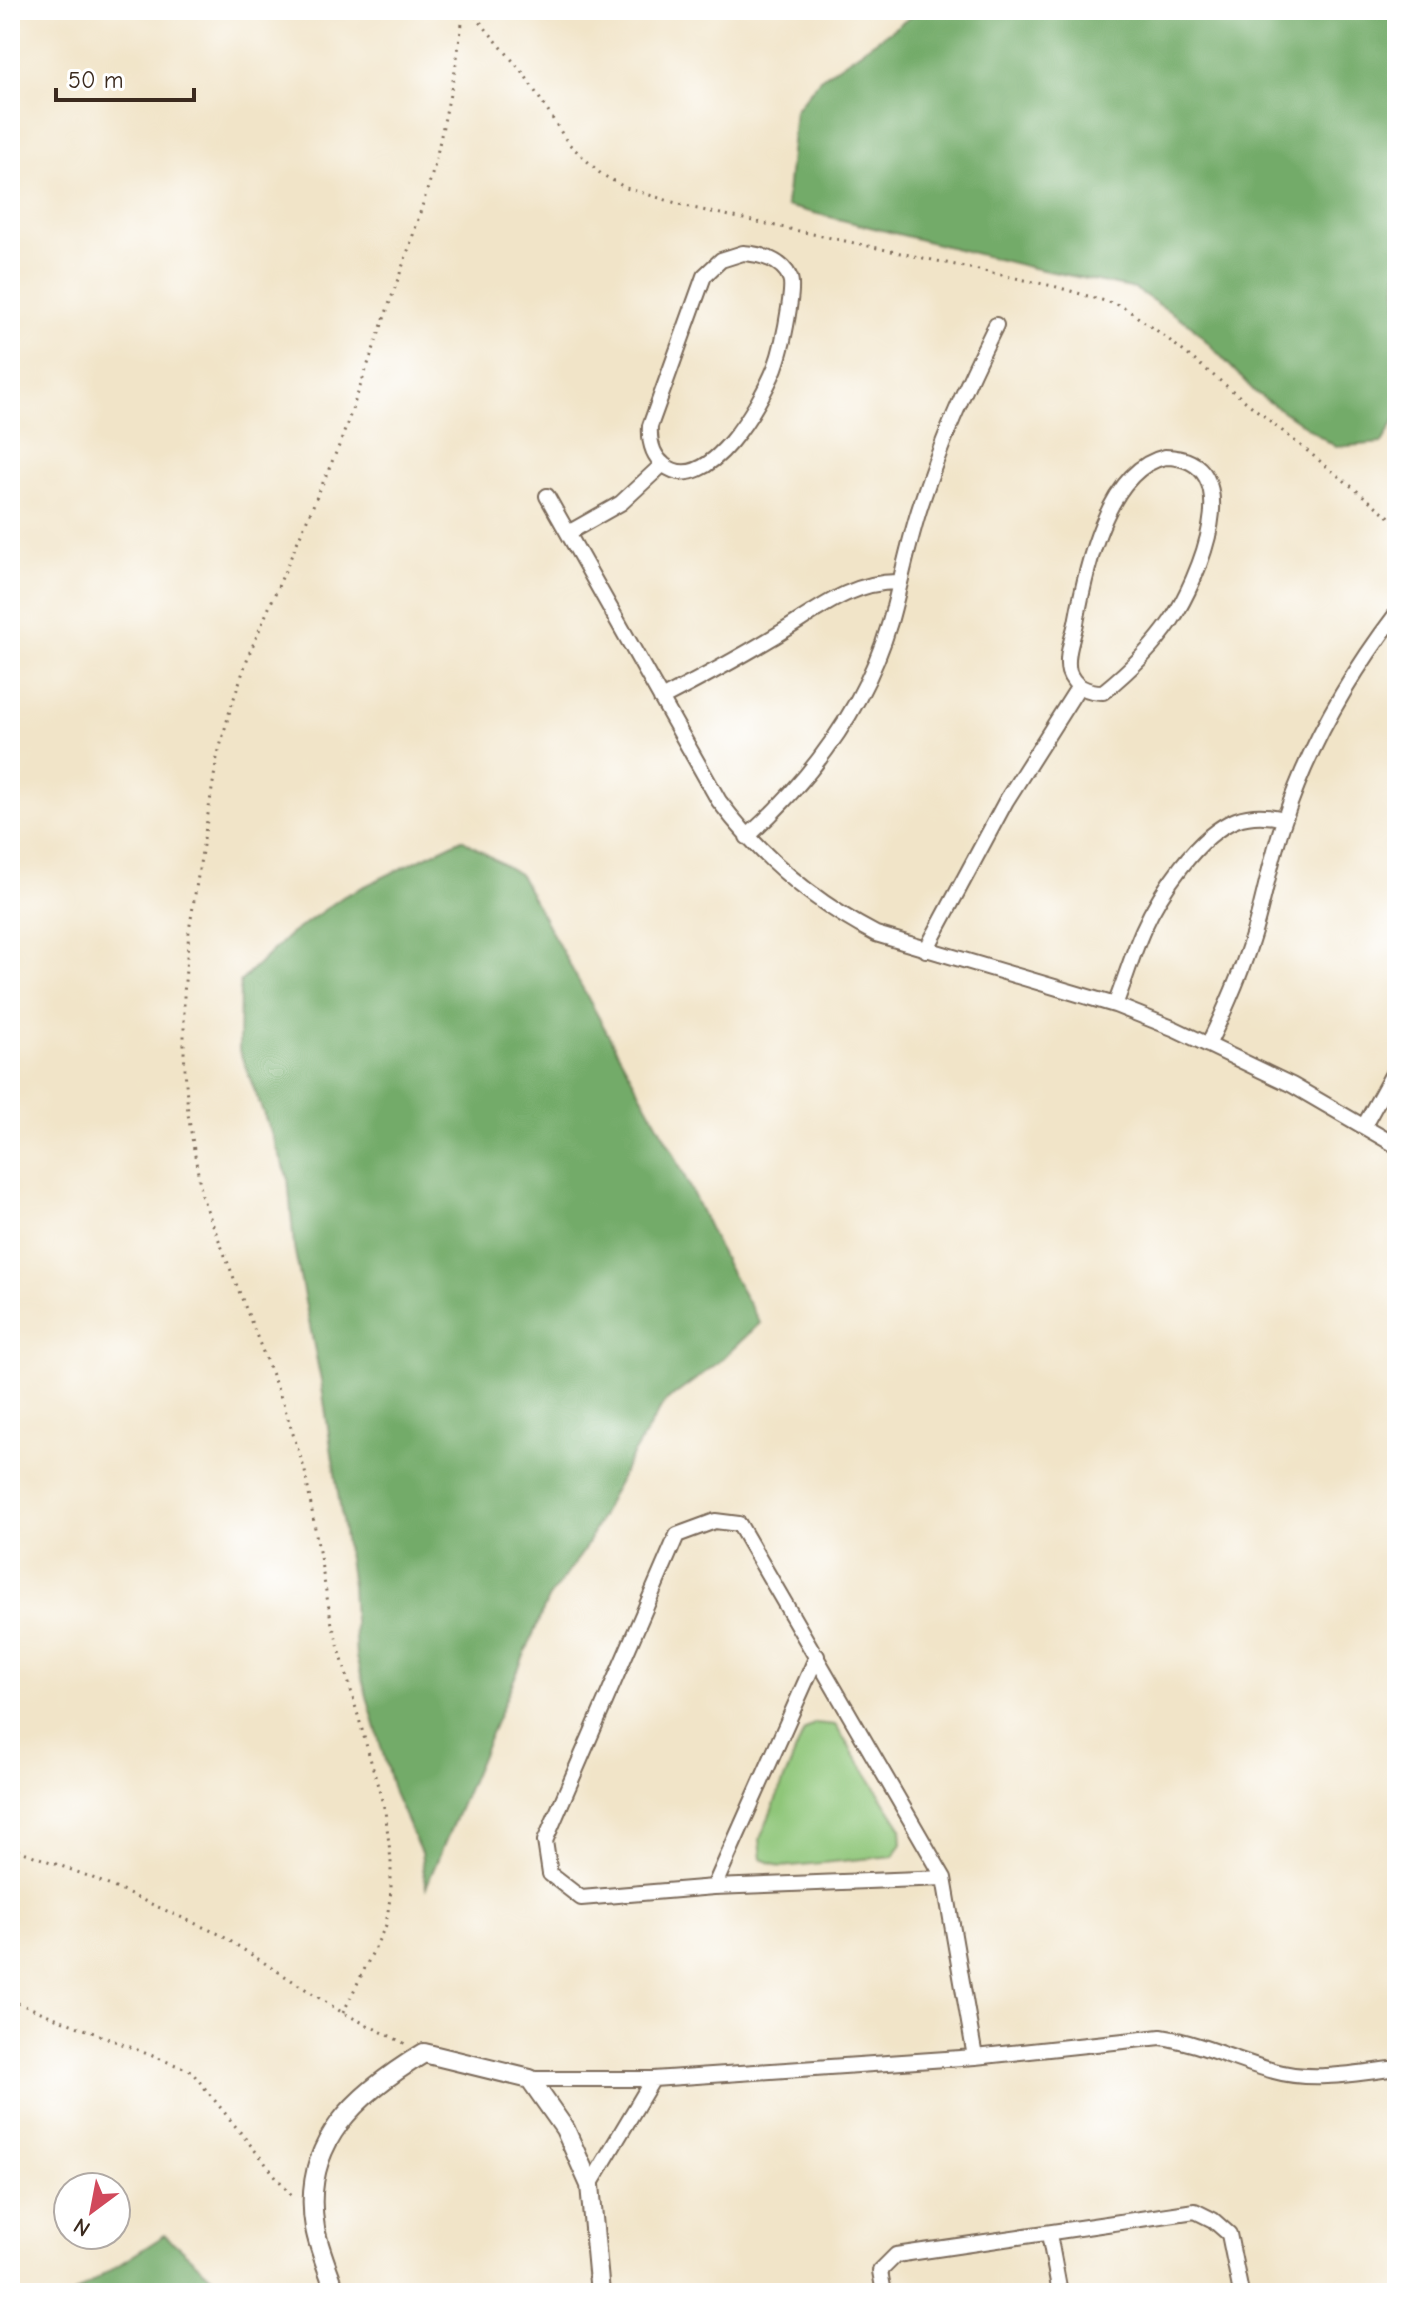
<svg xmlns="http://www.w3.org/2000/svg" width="1407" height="2303" font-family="'Comic Neue',sans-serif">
<rect width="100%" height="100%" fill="#fff"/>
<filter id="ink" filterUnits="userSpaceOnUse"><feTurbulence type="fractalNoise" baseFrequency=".0125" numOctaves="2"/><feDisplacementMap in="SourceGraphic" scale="16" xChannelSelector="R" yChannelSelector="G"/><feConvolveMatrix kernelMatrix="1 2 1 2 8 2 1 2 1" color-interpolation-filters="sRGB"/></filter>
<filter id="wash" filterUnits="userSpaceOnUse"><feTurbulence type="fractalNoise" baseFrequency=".006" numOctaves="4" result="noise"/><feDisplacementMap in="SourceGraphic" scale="32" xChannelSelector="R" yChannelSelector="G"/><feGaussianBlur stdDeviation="1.8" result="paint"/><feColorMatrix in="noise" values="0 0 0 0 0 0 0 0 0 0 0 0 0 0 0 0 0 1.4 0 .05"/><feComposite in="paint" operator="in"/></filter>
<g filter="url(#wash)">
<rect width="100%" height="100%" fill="#f1e4c8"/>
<path fill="#8fc679" stroke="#65784c" stroke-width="2" d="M 815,1723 L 835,1725 L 901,1827 L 902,1844 L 893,1856 L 781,1867 L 762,1859 L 760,1839 L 804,1731 Z"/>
<path fill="#73ab69" stroke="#576a44" stroke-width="2" d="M 921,10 L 1397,10 L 1397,416 L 1382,443 L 1336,447 L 1256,393 L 1192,326 L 1135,289 L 1033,268 L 786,206 L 795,110 L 820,79 Z
M 462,839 L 520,875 L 673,1152 L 727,1266 L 760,1323 L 719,1362 L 664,1403 L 630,1459 L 583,1552 L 548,1599 L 426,1887 L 421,1853 L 394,1793 L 356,1657 L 352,1585 L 321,1381 L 294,1247 L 288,1177 L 239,1050 L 240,982 L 289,935 L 344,896 Z
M 165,2235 L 217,2281 L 213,2293 L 75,2293 Z"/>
</g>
<g filter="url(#ink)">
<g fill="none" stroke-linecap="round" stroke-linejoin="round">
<defs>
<path id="minor" d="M 743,253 C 760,254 783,260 790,278 C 793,285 790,300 789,308 C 786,328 782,349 775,368 C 762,400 708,500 664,465 C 652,455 649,441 650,426 L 704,276 L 721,260 Z
M 1165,457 C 1252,458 1197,582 1171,621 C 1152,649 1129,671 1103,692 C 1088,692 1074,687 1069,672 C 1065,657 1073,637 1076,623 C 1085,573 1106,470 1165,457 Z
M 547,496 L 719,801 C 762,858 812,901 876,934 L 1115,1005 L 1175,1029 L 1292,1085 L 1397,1146
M 568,533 L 621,503 L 663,464
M 661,699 C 698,680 735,660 770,639 C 812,615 848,581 899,582
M 747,837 C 812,778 865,707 890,622 C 901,583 908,543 921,504 C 941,442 967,383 996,325
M 926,950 L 1006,801 L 1079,686
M 1115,1005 C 1125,980 1132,955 1143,930 C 1159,894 1198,834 1236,820 C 1252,814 1268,815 1284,819
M 1208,1045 C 1226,1008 1242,972 1254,932 C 1265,895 1271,857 1284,821 C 1309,745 1349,676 1397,613
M 1364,1126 L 1397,1066
M 944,1878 L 714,1887 L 581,1898 L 550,1874 L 545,1841 L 677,1535 L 715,1521 L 739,1524 L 944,1878 L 975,2057
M 714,1887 L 817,1656
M 530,2079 L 653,2079 L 590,2185
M 653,2079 L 975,2057 L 1161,2037 C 1201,2043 1236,2061 1274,2071 C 1312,2082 1358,2073 1397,2068
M 1049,2234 L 1060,2293
M 884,2293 L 880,2271 L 896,2255 L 1195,2211 L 1213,2220 L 1229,2234 L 1241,2293"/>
<path id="tertiary" d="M 336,2293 C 329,2272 319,2250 315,2228 C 300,2142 358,2093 424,2053 L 530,2079 L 565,2129 L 590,2185 L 600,2293"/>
</defs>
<use href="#minor" stroke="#7b6b5a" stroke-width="18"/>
<use href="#tertiary" stroke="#7b6b5a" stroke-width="22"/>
<path stroke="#7b6b5a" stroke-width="3" stroke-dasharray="2 6" stroke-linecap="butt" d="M 470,10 L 524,74 L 568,143 L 601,174 L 626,188 L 693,208 L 1057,287 L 1122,306 L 1163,335 L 1397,523
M 10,1847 L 88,1876 L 219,1934 L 343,2013 L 406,2044
M 10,2000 L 191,2071 L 294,2199
M 343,2013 L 386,1925 L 391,1891 L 391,1860 L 385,1811 L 331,1620 L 305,1471 L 283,1403 L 202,1197 L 188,1114 L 184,1052 L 184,994 L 189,931 L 205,833 L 217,758 L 230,710 L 249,654 L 341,441 L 410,245 L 434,168 L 455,71 L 464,10"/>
<use href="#minor" stroke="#fff" stroke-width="14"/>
<use href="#tertiary" stroke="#fff" stroke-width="18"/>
</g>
</g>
<rect width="1407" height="2303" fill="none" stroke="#fff" stroke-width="40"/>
<g transform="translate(92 2211) rotate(212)"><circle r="38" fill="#ffffff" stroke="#b1aaa5" stroke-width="2"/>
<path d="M0-6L14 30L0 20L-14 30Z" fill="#d1495b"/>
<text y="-12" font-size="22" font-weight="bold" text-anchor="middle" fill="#3b2a1e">N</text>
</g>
<path d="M56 88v12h138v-12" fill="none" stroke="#3b2a1e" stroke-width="4"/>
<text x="68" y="88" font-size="24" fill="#3b2a1e" stroke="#ffffff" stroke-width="6" paint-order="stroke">50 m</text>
</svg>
